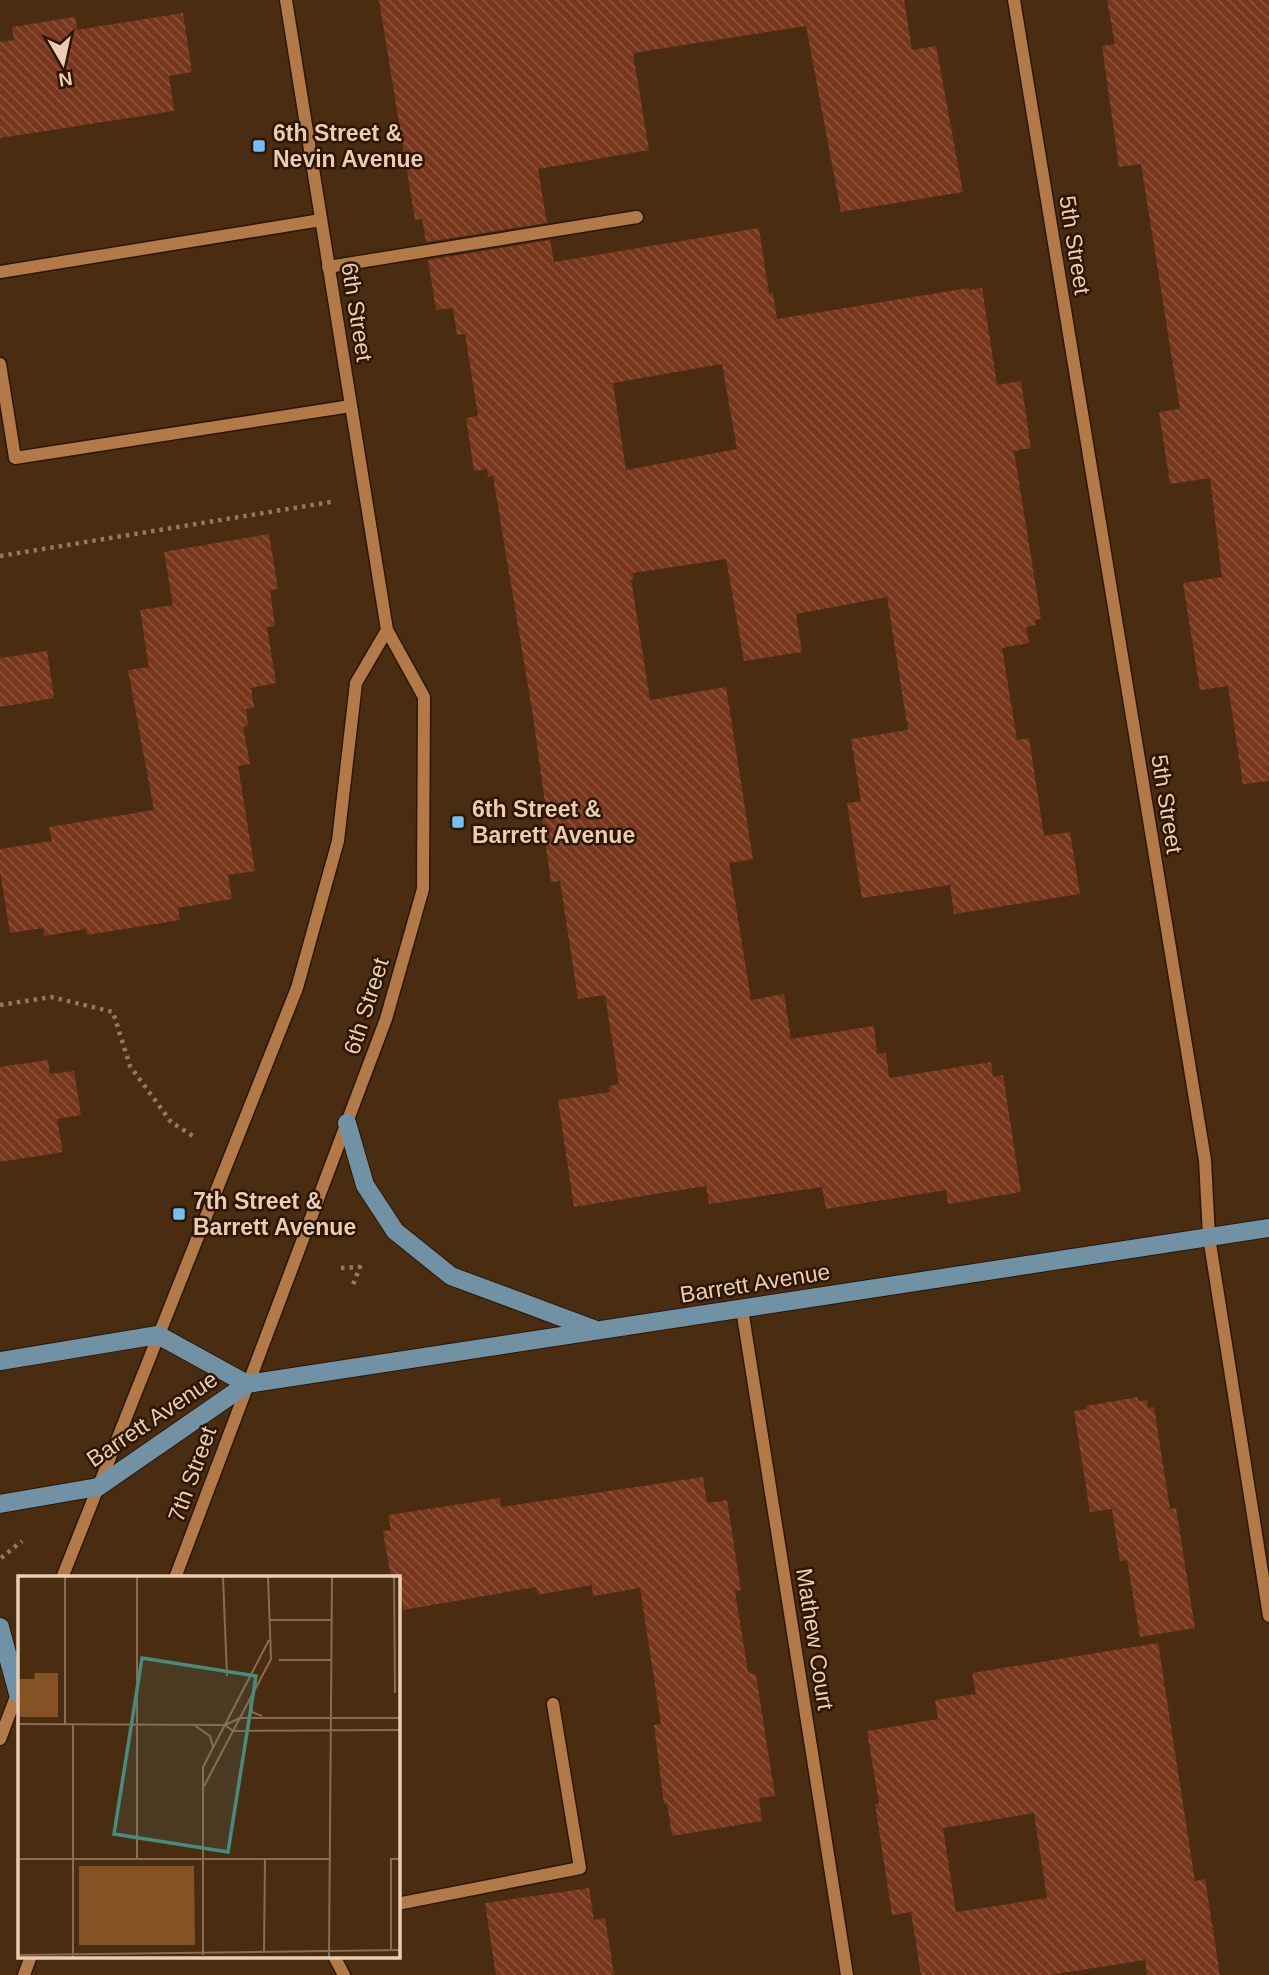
<svg xmlns="http://www.w3.org/2000/svg" width="1269" height="1975" font-family="Helvetica,sans-serif">
<defs>
<pattern id="building-back-hatch" width="6" height="6" patternUnits="userSpaceOnUse" patternTransform="scale(1.75)"><rect width="6" height="6" fill="#78371d"/><path d="M-1 5l2 2M0 0l6 6M5-1l2 2" fill="none" stroke="#8b533b"/></pattern>
</defs>
<rect width="100%" height="100%" fill="#4a2c11"/>
<path fill="url(#building-back-hatch)" fill-rule="evenodd" d="M 379,0 L 904,0 L 912,50 L 936,46 L 963,192 L 841,212 L 806,26 L 633,53 L 649,150 L 538,169 L 547,223 L 426,242 L 422,219 L 415,220 Z
M 1107,0 L 1269,0 L 1269,781 L 1243,784 L 1228,686 L 1200,690 L 1183,583 L 1222,577 L 1210,478 L 1170,484 L 1159,412 L 1180,409 L 1141,164 L 1119,167 L 1102,46 L 1115,44 Z
M 183,13 L 192,72 L 169,76 L 174,111 L 0,138 L 0,42 L 14,40 L 12,27 L 75,17 L 77,30 Z
M 759,228 L 769,294 L 773,293 L 777,319 L 969,288 L 969,290 L 982,288 L 997,385 L 1021,381 L 1031,448 L 1014,451 L 1041,619 L 1035,620 L 1036,625 L 1026,627 L 1029,643 L 1002,648 L 1017,740 L 1029,738 L 1044,836 L 1070,832 L 1080,894 L 954,914 L 950,885 L 862,898 L 847,803 L 861,801 L 851,739 L 908,730 L 887,597 L 796,614 L 802,652 L 744,661 L 726,559 L 633,573 L 634,579 L 631,579 L 650,700 L 726,687 L 753,859 L 729,863 L 751,1000 L 784,994 L 791,1039 L 874,1026 L 877,1054 L 886,1053 L 889,1078 L 991,1062 L 993,1077 L 1003,1075 L 1021,1192 L 948,1204 L 946,1190 L 826,1209 L 822,1187 L 709,1204 L 706,1186 L 574,1207 L 558,1100 L 610,1092 L 609,1086 L 619,1084 L 605,995 L 578,999 L 560,881 L 551,882 L 542,819 L 547,818 L 533,716 L 493,476 L 488,477 L 487,469 L 474,471 L 466,418 L 478,416 L 465,334 L 457,335 L 453,308 L 436,310 L 428,260 L 550,240 L 554,262 ZM 722,364 L 737,449 L 626,470 L 613,383 Z
M 269,534 L 278,589 L 270,590 L 275,626 L 267,627 L 276,683 L 251,688 L 254,708 L 246,709 L 248,726 L 243,727 L 250,764 L 238,766 L 255,871 L 228,875 L 232,899 L 178,908 L 180,920 L 87,935 L 86,929 L 44,936 L 43,928 L 10,933 L 0,871 L 0,849 L 52,841 L 49,827 L 154,810 L 128,670 L 149,667 L 140,610 L 173,605 L 164,552 Z
M 47,651 L 54,698 L 0,707 L 0,658 Z
M 48,1060 L 50,1074 L 74,1071 L 81,1115 L 57,1119 L 63,1152 L 0,1162 L 0,1067 Z
M 1138,1397 L 1138,1401 L 1147,1400 L 1148,1408 L 1154,1407 L 1170,1509 L 1176,1508 L 1195,1628 L 1140,1637 L 1127,1560 L 1120,1561 L 1112,1509 L 1090,1512 L 1074,1411 L 1087,1409 L 1086,1406 Z
M 703,1477 L 707,1503 L 727,1500 L 741,1590 L 735,1591 L 748,1672 L 756,1675 L 775,1796 L 759,1798 L 762,1821 L 672,1836 L 667,1803 L 664,1804 L 654,1725 L 661,1724 L 640,1588 L 593,1596 L 592,1585 L 538,1595 L 536,1587 L 403,1610 L 402,1599 L 399,1600 L 397,1578 L 391,1578 L 383,1531 L 391,1530 L 388,1515 L 500,1498 L 501,1507 Z
M 1158,1643 L 1195,1881 L 1205,1879 L 1220,1975 L 1147,1975 L 1145,1960 L 1050,1975 L 921,1975 L 911,1912 L 892,1915 L 875,1804 L 879,1804 L 867,1731 L 938,1719 L 935,1700 L 976,1694 L 972,1673 ZM 1034,1813 L 1047,1898 L 956,1912 L 943,1828 Z
M 589,1888 L 594,1920 L 605,1918 L 614,1975 L 496,1975 L 485,1903 Z"/>
<g fill="none" stroke-linecap="round" stroke-linejoin="round">
<defs>
<path id="minor" d="M 1014,0 L 1205,1160 L 1209,1237 L 1269,1616
M 328,267 L 637,217
M 0,272 L 321,220
M 0,364 L 15,458 L 351,406
M 742,1309 L 847,1975
M 62,1578 L 297,988 L 338,841 L 356,683 L 387,630
M 175,1578 L 386,1019 L 423,889 L 424,697 L 387,630 L 286,0
M 0,1739 L 19,1689
M 397,1904 L 580,1868 L 553,1704
M 334,1956 L 344,1975
M 24,1975 L 31,1956"/>
<path id="major" d="M 347,1123 L 365,1185 L 395,1231 L 451,1276 L 596,1330
M 0,1361 L 158,1335 L 247,1384
M 0,1504 L 98,1487 L 247,1384 L 1269,1228
M 0,1627 L 18,1694"/>
</defs>
<use href="#minor" stroke="#291707" stroke-width="15"/>
<use href="#major" stroke="#291707" stroke-width="20"/>
<path stroke="#96785d" stroke-width="4.5" stroke-dasharray="3.5 5" stroke-linecap="butt" d="M 0,556 L 331,502
M 0,1005 L 51,997 L 113,1012 L 130,1066 L 171,1122 L 196,1138
M 341,1268 L 360,1267 L 352,1287
M 1,1558 L 22,1541"/>
<use href="#minor" stroke="#b37946" stroke-width="12"/>
<use href="#major" stroke="#7092a4" stroke-width="18"/>
</g>
<g fill="#74c0f6" stroke="#2c1601" stroke-width="2.5">
<rect x="252" y="139" width="14" height="14" rx="3.5"/>
<rect x="451" y="815" width="14" height="14" rx="3.5"/>
<rect x="172" y="1207" width="14" height="14" rx="3.5"/>
</g>
<g text-anchor="middle" stroke-width="5" stroke-linejoin="round" paint-order="stroke">
<g font-size="23" font-weight="bold" fill="#eccdb3" stroke="#2c1601" text-anchor="start">
<text x="273" y="141">6th Street &amp;<tspan x="273" dy="26">Nevin Avenue</tspan></text>
<text x="472" y="817">6th Street &amp;<tspan x="472" dy="26">Barrett Avenue</tspan></text>
<text x="193" y="1209">7th Street &amp;<tspan x="193" dy="26">Barrett Avenue</tspan></text>
</g>
<g font-size="23" fill="#eccdb3" stroke="#2c1601">
<text transform="translate(1075 245) rotate(81)" y="8">5th Street</text>
<text transform="translate(357 312) rotate(81)" y="8">6th Street</text>
<text transform="translate(1167 804) rotate(81)" y="8">5th Street</text>
<text transform="translate(366 1006) rotate(-72)" y="8">6th Street</text>
<text transform="translate(755 1283) rotate(-9)" y="8">Barrett Avenue</text>
<text transform="translate(152 1419) rotate(-34)" y="8">Barrett Avenue</text>
<text transform="translate(192 1474) rotate(-70)" y="8">7th Street</text>
<text transform="translate(815 1639) rotate(81)" y="8">Mathew Court</text>
</g>
</g>
<g transform="translate(18 1576)">
<rect width="382" height="382" fill="#4a2c11"/>
<path d="M 17,97 L 40,97 L 40,141 L 0,141 L 0,103 L 16,103 ZM 61,290 L 176,290 L 177,369 L 61,369 Z" fill="#845223"/>
<path d="M116 306a13 13 0 1 1 26 0a13 13 0 1 1-26 0Z" fill="#845223"/>
<path fill="none" stroke="#8b6c52" stroke-width="2" d="M 119,1 L 119,283M 205,1 L 209,100M 376,1 L 377,117M 251,44 L 314,44M 261,84 L 314,84M 232,125 L 234,136 L 244,140M 0,148 L 207,149 L 222,142 L 382,142M 47,149 L 47,1M 55,149 L 55,381M 176,149 L 192,160 L 195,171M 207,149 L 215,155 L 382,154M 184,214 L 253,83 L 250,1M 0,283 L 312,283M 373,374 L 373,283 L 382,283M 246,375 L 247,283M 0,379 L 382,374M 185,379 L 185,191 L 251,64M 311,381 L 314,1"/>
<path fill="#468c7f" fill-opacity="0.15" stroke="#468c7f" stroke-width="3.5" d="M 124,82 L 238,100 L 210,276 L 96,258 Z"/>
<rect width="382" height="382" fill="none" stroke="#eccdb3" stroke-width="3.5"/>
</g>
<g transform="translate(63 63) rotate(171)" stroke="#2c1601" stroke-width="5" paint-order="stroke">
<path d="M0-5L12 26L0 18L-12 26Z" fill="#eccdb3"/>
<text y="-10" font-size="19" font-weight="bold" text-anchor="middle" fill="#eccdb3">N</text>
</g>
</svg>
